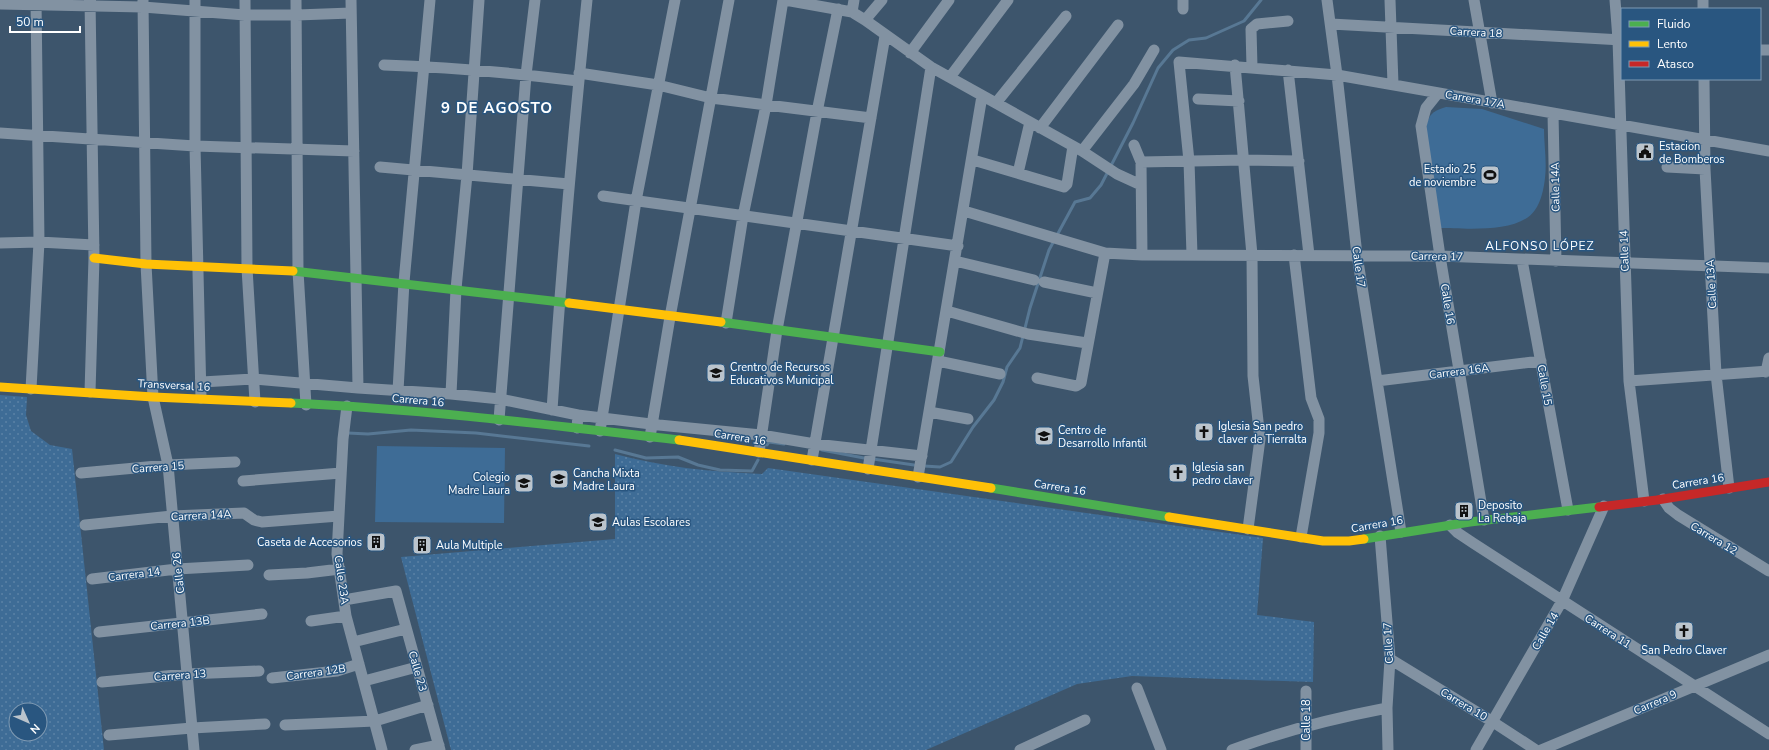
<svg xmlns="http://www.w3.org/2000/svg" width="1769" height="750" font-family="'Nunito Sans',sans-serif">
<defs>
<pattern id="grass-dots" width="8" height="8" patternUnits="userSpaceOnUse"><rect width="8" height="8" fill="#3e6c96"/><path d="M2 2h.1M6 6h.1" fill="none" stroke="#5b82a6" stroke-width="1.8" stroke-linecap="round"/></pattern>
</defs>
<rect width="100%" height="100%" fill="#3d556c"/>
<path fill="url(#grass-dots)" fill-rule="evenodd" d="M 0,395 L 27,397 L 26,415 L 31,431 L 50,445 L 72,449 L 104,750 L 0,750 ZM 16,710 L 40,710 L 40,734 L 16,734 Z
M 615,454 C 663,467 712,472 762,474 L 768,468 L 1263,538 L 1257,615 L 1314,622 L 1313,682 L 1132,676 L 1077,684 L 926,750 L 451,750 L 401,557 L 615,539 Z"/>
<path fill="#3e6c96" d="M 1446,107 L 1482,109 L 1544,129 C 1544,145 1547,162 1545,178 C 1544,188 1541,202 1535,210 C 1519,234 1465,228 1439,228 L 1426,127 C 1429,114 1433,111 1446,107 Z
M 377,446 L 505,448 L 504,523 L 375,522 Z"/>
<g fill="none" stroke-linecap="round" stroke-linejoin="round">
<path stroke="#587894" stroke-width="3" d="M 348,433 L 368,434 L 411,430 L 476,433 L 589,446
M 767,445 L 769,442 L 784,444
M 615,450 L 646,458 L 678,457 L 698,465 L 720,470 L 752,471 L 758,460
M 822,450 L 864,458
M 873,459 L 914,465
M 924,466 L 940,467 L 951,462 L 973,427 L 994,400 L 1003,382 L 1007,367 L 1020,348 L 1030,308 L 1049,250 L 1075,202 L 1090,198 L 1101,185 L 1133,123 L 1158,68 L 1173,50 L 1189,40 L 1206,38 L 1244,21 L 1261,0"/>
<path stroke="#8292a2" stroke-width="11" d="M 143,0 L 146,264 L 153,397 L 168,465 L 194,750
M 195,0 L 195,146 L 201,398
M 245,0 L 247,268 L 255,402
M 296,0 L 298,271 L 306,405
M 351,0 L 358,388
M 785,0 L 852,12 L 865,20 L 931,67 L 1082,151 L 1117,174 L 1141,185
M 1183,0 L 1183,9
M 1327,0 L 1337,75 L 1357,255 L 1401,532
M 1390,0 L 1393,84
M 1474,0 L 1492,103
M 1615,0 L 1618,39 L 1629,381 L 1644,501
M 1703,0 L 1703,9
M 0,4 L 143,7 L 245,15 L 297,15 L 351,13
M 852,12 L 854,0
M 865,20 L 882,0
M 1331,24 L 1622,40
M 1760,50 L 1769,50
M 910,53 L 949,0
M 384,65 C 449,67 514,73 578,81
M 1235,65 L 1252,255 L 1253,376 L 1260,439 L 1248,529
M 1252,67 L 1251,29 L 1257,24 L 1288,21
M 1288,70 L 1309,255
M 579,73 L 658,85 L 711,98 L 871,118
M 950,77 L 1008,0
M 1704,79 L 1705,169 L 1716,374 L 1729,488
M 1438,93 L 1426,108 L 1421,126 L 1440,256 L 1484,520
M 1198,99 L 1239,101
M 996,103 L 1066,16
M 1553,113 L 1556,261
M 1040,128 L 1118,25
M 0,133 L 195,146 L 354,151
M 1134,145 L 1141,162 L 1142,255
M 1082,151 L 1134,84 L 1154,50
M 973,160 L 1064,187 L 1067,184 L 1073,146
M 1141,162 L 1244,160 L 1299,161
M 380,167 L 569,184
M 1667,167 L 1705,169
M 1018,173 L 1030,122
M 603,196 L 958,246
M 964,211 L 1105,253 L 1142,255 L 1440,256 L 1769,268
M 0,243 L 39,242 L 94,245
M 1192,255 L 1189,161 L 1179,62 L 1337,75 L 1769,151
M 1294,255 L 1311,398 L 1319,419 L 1319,433 L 1301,537
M 1522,260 L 1568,510
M 955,261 L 1034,280
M 1044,282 L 1097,293
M 947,311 L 1028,334 L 1087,343
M 726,323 L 743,216 L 766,105 L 783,0
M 938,361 L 1000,374
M 1766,372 L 1769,358
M 1037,378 L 1076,386 L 1081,383 L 1105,253
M 1377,381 L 1541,361
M 1629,381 L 1769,371
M 202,382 L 253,379 L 358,388 L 451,394 L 500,399 L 578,415 L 577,428
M 31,389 L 39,242 L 36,0
M 398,391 L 404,282 L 430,0
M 90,392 L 94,258 L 90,0
M 451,394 L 456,289 L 467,175 L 479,0
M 347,406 L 343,439 L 337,554 L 346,616 L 382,750
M 552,410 C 561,273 573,136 587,0
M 929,412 L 968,419
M 578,415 L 659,425 L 761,435 L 815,444 L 922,456
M 499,420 L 526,75 L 535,0
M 600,431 L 636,201 L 675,0
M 650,437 L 670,317 L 729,0
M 759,452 L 777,330 L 817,112 L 838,9
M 812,460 L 885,36
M 868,469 L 931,67
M 81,473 L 168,465 L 235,462
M 918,477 L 982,96
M 243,481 L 341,473
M 1663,499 L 1669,508 L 1678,515 L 1769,571
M 85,525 L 172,516 L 244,513 L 254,520 L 262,522 L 339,516
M 1450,525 L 1458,533 L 1473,543 L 1769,734
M 1380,536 L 1390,659 L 1387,708 L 1388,750
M 269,575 L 307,573 L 340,569
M 92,579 L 177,569 L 248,565
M 344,600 L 396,591 L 440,750
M 311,621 L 346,616
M 99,632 L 262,614
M 353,642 L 406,629
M 1390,659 L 1493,722 L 1536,750
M 272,678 L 337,671 L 359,664
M 364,681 L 417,667
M 102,682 L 187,674 L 259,671
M 1137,688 L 1161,750
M 1306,691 L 1306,750
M 285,725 L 375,721 L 428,705
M 109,735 L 192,728 L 265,724
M 415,750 L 439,745
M 1020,750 L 1085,720
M 1232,750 C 1282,731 1335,718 1387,708
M 1476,750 L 1562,601 L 1604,506
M 1541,750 L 1769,655"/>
<path stroke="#4caf50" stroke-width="9" d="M 293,271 L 569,303
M 721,322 L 940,352
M 291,403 C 421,409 550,425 679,440
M 991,488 L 1169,517
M 1364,539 L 1470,522 L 1599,507"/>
<path stroke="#ffc107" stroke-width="9" d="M 94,258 L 146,264 L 293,271
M 569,303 L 721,322
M 0,387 L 153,397 L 291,403
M 679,440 L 991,488
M 1169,517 L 1323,541 L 1349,541 L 1364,539"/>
<path stroke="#c62828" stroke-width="9" d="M 1599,507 L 1657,500 L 1769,482"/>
</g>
<defs>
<symbol id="civic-square" viewBox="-11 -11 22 22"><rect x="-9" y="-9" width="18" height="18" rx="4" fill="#bbc4cc" stroke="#295680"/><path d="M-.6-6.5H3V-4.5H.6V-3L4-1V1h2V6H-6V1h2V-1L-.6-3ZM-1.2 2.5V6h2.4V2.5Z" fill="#111"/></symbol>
<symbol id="stadium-square" viewBox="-11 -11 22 22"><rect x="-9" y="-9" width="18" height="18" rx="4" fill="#bbc4cc" stroke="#295680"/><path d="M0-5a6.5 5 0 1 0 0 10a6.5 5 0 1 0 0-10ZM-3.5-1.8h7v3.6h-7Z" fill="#111"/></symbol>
<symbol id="university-square" viewBox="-11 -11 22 22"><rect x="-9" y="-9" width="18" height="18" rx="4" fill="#bbc4cc" stroke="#295680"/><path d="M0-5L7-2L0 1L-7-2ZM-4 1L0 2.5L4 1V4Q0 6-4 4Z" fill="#111"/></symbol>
<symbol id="church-square" viewBox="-11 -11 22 22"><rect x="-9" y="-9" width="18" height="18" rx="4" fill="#bbc4cc" stroke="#295680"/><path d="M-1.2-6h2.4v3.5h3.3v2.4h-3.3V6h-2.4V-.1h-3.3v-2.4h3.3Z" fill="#111"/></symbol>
<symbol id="building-square" viewBox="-11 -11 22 22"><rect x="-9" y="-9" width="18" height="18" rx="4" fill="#bbc4cc" stroke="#295680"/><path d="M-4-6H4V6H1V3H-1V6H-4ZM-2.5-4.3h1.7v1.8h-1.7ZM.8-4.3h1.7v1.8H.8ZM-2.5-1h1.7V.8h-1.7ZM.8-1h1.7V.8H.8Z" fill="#111"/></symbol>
</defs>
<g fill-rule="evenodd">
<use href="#civic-square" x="1634" y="141" width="22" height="22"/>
<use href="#stadium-square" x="1479" y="164" width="22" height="22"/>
<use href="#university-square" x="705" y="362" width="22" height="22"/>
<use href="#church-square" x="1193" y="421" width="22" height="22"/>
<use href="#university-square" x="1033" y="425" width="22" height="22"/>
<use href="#church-square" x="1167" y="462" width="22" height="22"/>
<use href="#university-square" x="548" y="468" width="22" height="22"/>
<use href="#university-square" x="513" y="472" width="22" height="22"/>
<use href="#building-square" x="1453" y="500" width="22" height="22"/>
<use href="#university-square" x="587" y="511" width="22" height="22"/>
<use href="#building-square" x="365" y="531" width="22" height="22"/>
<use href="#building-square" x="411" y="534" width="22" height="22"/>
<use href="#church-square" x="1673" y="620" width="22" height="22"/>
</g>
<g text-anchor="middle" stroke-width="3" stroke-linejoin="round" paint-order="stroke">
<g font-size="11" fill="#fff" stroke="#295680">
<text transform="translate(1476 32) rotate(3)" y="4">Carrera 18</text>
<text transform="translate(1475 99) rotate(10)" y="4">Carrera 17A</text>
<text transform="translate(1555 187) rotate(-91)" y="4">Calle 14A</text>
<text transform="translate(1624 251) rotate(-92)" y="4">Calle 14</text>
<text transform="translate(1437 256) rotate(1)" y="4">Carrera 17</text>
<text transform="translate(1359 267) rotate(82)" y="4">Calle 17</text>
<text transform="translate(1711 284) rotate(-93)" y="4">Calle 13A</text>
<text transform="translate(1448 304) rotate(81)" y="4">Calle 16</text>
<text transform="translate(1459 371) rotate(-7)" y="4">Carrera 16A</text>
<text transform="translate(174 385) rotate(3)" y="4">Transversal 16</text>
<text transform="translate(1545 385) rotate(80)" y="4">Calle 15</text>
<text transform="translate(418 400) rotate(5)" y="4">Carrera 16</text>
<text transform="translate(740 437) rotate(9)" y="4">Carrera 16</text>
<text transform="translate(158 467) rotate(-4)" y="4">Carrera 15</text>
<text transform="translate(1698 481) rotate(-9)" y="4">Carrera 16</text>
<text transform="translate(1060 487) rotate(9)" y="4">Carrera 16</text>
<text transform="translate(201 515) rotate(-3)" y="4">Carrera 14A</text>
<text transform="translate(1377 524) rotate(-10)" y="4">Carrera 16</text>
<text transform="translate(1714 538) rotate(31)" y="4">Carrera 12</text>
<text transform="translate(178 573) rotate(-96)" y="4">Calle 26</text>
<text transform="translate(134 574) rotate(-7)" y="4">Carrera 14</text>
<text transform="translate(342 580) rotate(82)" y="4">Calle 23A</text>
<text transform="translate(180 623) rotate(-6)" y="4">Carrera 13B</text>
<text transform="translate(1545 631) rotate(-60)" y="4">Calle 14</text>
<text transform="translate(1608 631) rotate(33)" y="4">Carrera 11</text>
<text transform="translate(1388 643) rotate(-93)" y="4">Calle 17</text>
<text transform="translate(418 671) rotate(74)" y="4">Calle 23</text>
<text transform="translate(316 672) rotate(-8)" y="4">Carrera 12B</text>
<text transform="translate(180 675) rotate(-4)" y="4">Carrera 13</text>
<text transform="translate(1655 702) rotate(-23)" y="4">Carrera 9</text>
<text transform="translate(1464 704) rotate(31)" y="4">Carrera 10</text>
<text transform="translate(1306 720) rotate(-90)" y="4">Calle 18</text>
</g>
<g font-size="11" fill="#fff" stroke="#295680" text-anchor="start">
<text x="1659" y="150">Estacion<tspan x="1659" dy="13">de Bomberos</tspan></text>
<text x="1476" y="173" text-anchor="end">Estadio 25<tspan x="1476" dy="13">de noviembre</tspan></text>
<text x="730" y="371">Crentro de Recursos<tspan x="730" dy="13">Educativos Municipal</tspan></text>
<text x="1218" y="430">Iglesia San pedro<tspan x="1218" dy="13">claver de Tierralta</tspan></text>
<text x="1058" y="434">Centro de<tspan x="1058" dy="13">Desarrollo Infantil</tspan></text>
<text x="1192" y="471">Iglesia san<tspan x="1192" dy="13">pedro claver</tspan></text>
<text x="573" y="477">Cancha Mixta<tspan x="573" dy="13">Madre Laura</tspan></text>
<text x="510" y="481" text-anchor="end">Colegio<tspan x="510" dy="13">Madre Laura</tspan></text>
<text x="1478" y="509">Deposito<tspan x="1478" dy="13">La Rebaja</tspan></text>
<text x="612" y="526">Aulas Escolares</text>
<text x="362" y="546" text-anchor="end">Caseta de Accesorios</text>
<text x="436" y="549">Aula Multiple</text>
<text x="1684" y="654" text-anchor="middle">San Pedro Claver</text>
</g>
<g font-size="12" letter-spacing="1" fill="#fff" stroke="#295680">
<text x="1540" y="250">ALFONSO LÓPEZ</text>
</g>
<g font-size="15" font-weight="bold" letter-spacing="1" fill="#fff" stroke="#295680">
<text x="497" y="113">9 DE AGOSTO</text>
</g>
</g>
<rect x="1621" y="8" width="140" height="72" fill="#295680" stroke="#7f9ab3"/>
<rect x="1629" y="21" width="20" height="6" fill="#4caf50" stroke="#7f9ab3"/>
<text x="1657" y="28" font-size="12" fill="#ffffff">Fluido</text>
<rect x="1629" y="41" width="20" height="6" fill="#ffc107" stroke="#7f9ab3"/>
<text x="1657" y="48" font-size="12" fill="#ffffff">Lento</text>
<rect x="1629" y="61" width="20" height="6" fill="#c62828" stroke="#7f9ab3"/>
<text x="1657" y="68" font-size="12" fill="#ffffff">Atasco</text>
<g transform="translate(28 722) rotate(135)"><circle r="19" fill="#295680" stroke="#7f9ab3"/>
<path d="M0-3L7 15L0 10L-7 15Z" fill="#bbc4cc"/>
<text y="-6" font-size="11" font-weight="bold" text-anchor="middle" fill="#ffffff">N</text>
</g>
<path d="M10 26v6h70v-6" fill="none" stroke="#ffffff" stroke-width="2"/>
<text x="16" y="26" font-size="12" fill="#ffffff" stroke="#295680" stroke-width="3" paint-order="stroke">50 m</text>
</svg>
